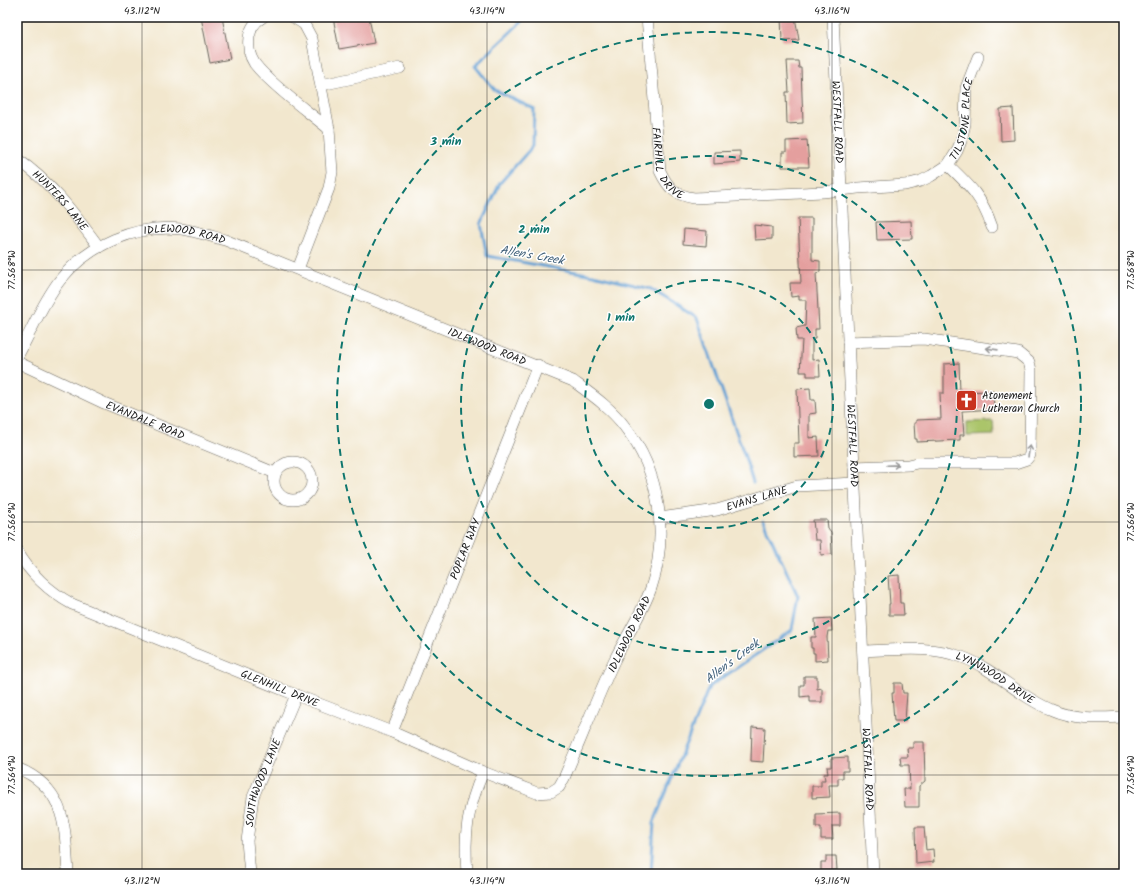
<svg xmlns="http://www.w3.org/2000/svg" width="1141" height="891" font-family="Kalam,sans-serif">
<rect width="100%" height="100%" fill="#fff"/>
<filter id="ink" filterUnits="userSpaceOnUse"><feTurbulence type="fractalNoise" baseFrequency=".025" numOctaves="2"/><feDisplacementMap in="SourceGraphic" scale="8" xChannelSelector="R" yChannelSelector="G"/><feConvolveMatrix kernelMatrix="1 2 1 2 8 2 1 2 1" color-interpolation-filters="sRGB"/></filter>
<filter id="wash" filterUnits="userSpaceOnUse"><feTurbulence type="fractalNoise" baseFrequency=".012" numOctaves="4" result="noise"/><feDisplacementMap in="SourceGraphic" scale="16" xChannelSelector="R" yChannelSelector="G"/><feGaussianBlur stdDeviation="0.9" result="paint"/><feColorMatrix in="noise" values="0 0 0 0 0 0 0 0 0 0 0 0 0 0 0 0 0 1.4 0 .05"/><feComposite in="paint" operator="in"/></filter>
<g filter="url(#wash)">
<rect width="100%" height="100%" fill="#f2e7ce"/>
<path fill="#abc56a" stroke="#647043" d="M 993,421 L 994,435 L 967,436 L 967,422 Z"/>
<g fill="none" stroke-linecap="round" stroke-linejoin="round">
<path stroke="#619fd3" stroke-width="3" d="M 521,17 L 521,22 L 475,66 L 495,90 L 534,109 L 533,146 L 500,183 L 481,224 L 487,256 L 593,275 L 651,289 L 697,318 L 746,460 L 753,483
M 651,874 L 654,822 L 709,687 L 792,630 L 798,596 L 763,521"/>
</g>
<g id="blocks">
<path fill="#e49f9e" d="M 201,17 L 222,17 L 230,59 L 210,63 Z
M 333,17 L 369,17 L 374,43 L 339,49 Z
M 781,17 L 795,17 L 799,40 L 782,41 Z
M 787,61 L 798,61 L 799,68 L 801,68 L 803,123 L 787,124 L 786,92 L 789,92 Z
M 1013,108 L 1014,140 L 1001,141 L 1000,109 Z
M 807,140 L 809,167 L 782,167 L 782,152 L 786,152 L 786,141 Z
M 740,151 L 740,162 L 714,164 L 714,152 Z
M 798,218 L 812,218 L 812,260 L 820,261 L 820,272 L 816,273 L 819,329 L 815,329 L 815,339 L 812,339 L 812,360 L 819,359 L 820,376 L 807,376 L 807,372 L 800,372 L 802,340 L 797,340 L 796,328 L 805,326 L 806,300 L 799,300 L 799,296 L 791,297 L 790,283 L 801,283 Z
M 911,221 L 912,239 L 877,240 L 876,222 Z
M 754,225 L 772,227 L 772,239 L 755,240 Z
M 684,229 L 707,231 L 706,246 L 683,244 Z
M 959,363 L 960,392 L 993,391 L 994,409 L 962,411 L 964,435 L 960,435 L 960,440 L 917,442 L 917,439 L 915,439 L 914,423 L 916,423 L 916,420 L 941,419 L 940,393 L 944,393 L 944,364 Z
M 810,388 L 811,400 L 815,400 L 816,413 L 809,414 L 809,438 L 818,437 L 819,456 L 794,457 L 794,443 L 799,443 L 797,389 Z
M 813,520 L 827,520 L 828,528 L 831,532 L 832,554 L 821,555 L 820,540 L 815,540 Z
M 899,575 L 900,603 L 903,603 L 904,615 L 889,615 L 889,604 L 890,604 L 888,576 Z
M 831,618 L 832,631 L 828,631 L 827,637 L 828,660 L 815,661 L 815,653 L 813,653 L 813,648 L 811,648 L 811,637 L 816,637 L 815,619 Z
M 804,676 L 817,676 L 817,689 L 822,688 L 822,702 L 809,702 L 809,696 L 800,697 L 800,685 L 804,685 Z
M 894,683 L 902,683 L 903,693 L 907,693 L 905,721 L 894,721 L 892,693 L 894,693 Z
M 752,727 L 765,728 L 763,762 L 751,761 Z
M 913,742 L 924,742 L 925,781 L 919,786 L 919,807 L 905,807 L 904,789 L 910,789 L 909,765 L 901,765 L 900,757 L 908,757 L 907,748 L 913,748 Z
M 848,757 L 848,771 L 843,771 L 843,778 L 838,778 L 838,785 L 829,785 L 830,797 L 812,798 L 812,786 L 821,786 L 821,780 L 825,780 L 824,774 L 828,774 L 827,767 L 831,767 L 831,758 Z
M 840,813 L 840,826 L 832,826 L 833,839 L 821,839 L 821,827 L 816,827 L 816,814 Z
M 915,827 L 924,827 L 926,850 L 933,849 L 934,862 L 916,864 Z
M 826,856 L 836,856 L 837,870 L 821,871 L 821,862 L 826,862 Z"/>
</g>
</g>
<g filter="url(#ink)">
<use href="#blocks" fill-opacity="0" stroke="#67635a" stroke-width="1"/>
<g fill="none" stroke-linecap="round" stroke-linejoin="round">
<defs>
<g id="minor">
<path d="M 263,17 C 244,27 245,55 259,69 C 279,91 306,110 329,129 L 312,39 L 304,24 L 293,17"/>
<path id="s1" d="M 647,17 L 660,171 C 668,188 675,195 694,198 L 823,192 L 858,188 L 905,185 L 921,181 L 931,176 L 948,165 L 957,151 L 961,141 L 965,124 L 966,88 L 978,57"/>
<path id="s2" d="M 833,17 L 873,874"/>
<path d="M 321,85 L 400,68"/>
<path id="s3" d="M 17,159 C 51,182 75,215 99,247"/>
<path d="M 948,165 C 970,186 982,197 992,227"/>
<path d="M 298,269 L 329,188 L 332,172 L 329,129"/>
<path d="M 848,342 L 924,339 L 1018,353 L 1029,362 L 1031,370 L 1030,455 L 1027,459 L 1015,463 L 917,463 L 909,465 L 854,467"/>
<path id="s4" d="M 17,357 C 31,332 42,303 60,280 C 88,245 136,224 181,229 C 196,231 211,236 225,240 L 573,381 C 592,395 611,408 625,427 C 660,471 669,535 651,588 C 642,614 626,636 614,661 C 596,700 581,739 564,778 L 559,787 L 551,792 L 537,793 L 483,772 L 392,732 L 296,695 L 72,604 C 50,592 30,573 17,551"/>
<path id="s5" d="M 17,362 L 104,403 L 275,473"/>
<circle cx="293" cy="481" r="19"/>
<path id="s6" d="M 660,518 L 717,510 L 797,486 L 855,483"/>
<path id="s7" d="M 863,651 C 897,650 930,645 962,657 C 995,669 1019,697 1052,710 C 1075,720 1100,718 1124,717"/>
<path id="s8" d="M 392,732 L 538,365"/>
<path d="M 17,768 C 67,788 65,828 68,874"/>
<path id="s9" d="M 250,874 L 247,841 L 253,797 L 296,695"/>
<path d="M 467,874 C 464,834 467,809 483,772"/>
</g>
</defs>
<use href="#minor" stroke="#67635a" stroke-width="12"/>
<use href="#minor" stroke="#fff" stroke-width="11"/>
</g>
<defs><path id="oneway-shaft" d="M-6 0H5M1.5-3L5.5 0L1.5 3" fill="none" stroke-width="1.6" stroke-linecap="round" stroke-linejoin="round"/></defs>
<g stroke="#999">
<use href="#oneway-shaft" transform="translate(992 349) rotate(-172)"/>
<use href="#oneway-shaft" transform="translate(1029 451) rotate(-81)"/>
<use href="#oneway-shaft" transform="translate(893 465) rotate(-2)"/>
</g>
</g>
<path fill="none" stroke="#1c1c1c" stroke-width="1" stroke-opacity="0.45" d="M 142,17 L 142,874M 487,17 L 487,874M 832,17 L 832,874M 17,18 L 1124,18M 17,270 L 1124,270M 17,522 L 1124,522M 17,775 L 1124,775"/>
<g fill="none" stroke="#0f766e" stroke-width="2" stroke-dasharray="7 5">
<circle cx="709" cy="404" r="124"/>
<circle cx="709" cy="404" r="248"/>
<circle cx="709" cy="404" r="372"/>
</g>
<defs>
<symbol id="church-square" viewBox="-11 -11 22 22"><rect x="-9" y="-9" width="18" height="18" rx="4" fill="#c8321e" stroke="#fff"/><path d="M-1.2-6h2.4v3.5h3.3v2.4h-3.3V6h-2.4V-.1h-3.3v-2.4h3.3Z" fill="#fff"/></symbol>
</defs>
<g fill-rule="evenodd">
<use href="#church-square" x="954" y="388" width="25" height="25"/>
</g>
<g text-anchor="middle" stroke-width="3" stroke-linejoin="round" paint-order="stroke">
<g font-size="11" fill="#1c1c1c" stroke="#fff">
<text dy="4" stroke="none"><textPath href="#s1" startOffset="509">TILSTONE PLACE</textPath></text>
<text dy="4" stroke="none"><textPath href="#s2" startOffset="105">WESTFALL ROAD</textPath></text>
<text dy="4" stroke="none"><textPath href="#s1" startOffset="150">FAIRHILL DRIVE</textPath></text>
<text dy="4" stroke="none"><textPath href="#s3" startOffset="60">HUNTERS LANE</textPath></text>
<text dy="4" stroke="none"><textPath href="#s4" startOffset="229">IDLEWOOD ROAD</textPath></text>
<text dy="4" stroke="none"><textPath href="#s4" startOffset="553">IDLEWOOD ROAD</textPath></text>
<text dy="4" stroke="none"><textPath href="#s5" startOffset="141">EVANDALE ROAD</textPath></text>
<text dy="4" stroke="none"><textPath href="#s2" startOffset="429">WESTFALL ROAD</textPath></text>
<text dy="4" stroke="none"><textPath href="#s6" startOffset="99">EVANS LANE</textPath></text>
<text dy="4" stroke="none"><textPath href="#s8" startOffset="197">POPLAR WAY</textPath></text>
<text transform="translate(629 634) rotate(-64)" y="4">IDLEWOOD ROAD</text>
<text dy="4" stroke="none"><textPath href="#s7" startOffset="139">LYNNWOOD DRIVE</textPath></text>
<text transform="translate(280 688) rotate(22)" y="4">GLENHILL DRIVE</text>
<text dy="4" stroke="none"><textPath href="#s2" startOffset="753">WESTFALL ROAD</textPath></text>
<text dy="4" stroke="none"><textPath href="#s9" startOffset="94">SOUTHWOOD LANE</textPath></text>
</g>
<g font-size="11" fill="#1c1c1c" stroke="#fff" text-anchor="start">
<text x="982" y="399">Atonement<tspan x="982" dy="13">Lutheran Church</tspan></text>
</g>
<g font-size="12" font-style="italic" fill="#3e5e78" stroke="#fff">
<text transform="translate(532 255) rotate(10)" y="4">Allen's Creek</text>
<text transform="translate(732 661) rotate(-37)" y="4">Allen's Creek</text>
</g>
</g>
<circle cx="709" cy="404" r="6" fill="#0f766e" stroke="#fff" stroke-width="2"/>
<g font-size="12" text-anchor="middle" font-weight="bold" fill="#0f766e" stroke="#fff" stroke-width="3" stroke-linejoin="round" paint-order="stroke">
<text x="446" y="145">3 min</text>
<text x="534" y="233">2 min</text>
<text x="621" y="321">1 min</text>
</g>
<rect width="1141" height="891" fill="none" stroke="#fff" stroke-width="44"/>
<rect x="22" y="22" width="1097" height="847" fill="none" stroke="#1c1c1c" stroke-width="1.5"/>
<g font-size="10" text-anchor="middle" fill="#1c1c1c">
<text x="142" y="14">43.112°N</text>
<text x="487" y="14">43.114°N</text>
<text x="832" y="14">43.116°N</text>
<text transform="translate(1130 270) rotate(-90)" y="4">77.568°W</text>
<text transform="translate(11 270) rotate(-90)" y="4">77.568°W</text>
<text transform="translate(1130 522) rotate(-90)" y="4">77.566°W</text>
<text transform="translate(11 522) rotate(-90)" y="4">77.566°W</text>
<text transform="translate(1130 775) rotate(-90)" y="4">77.564°W</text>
<text transform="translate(11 775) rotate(-90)" y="4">77.564°W</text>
<text x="142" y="884">43.112°N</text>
<text x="487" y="884">43.114°N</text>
<text x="832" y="884">43.116°N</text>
</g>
</svg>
